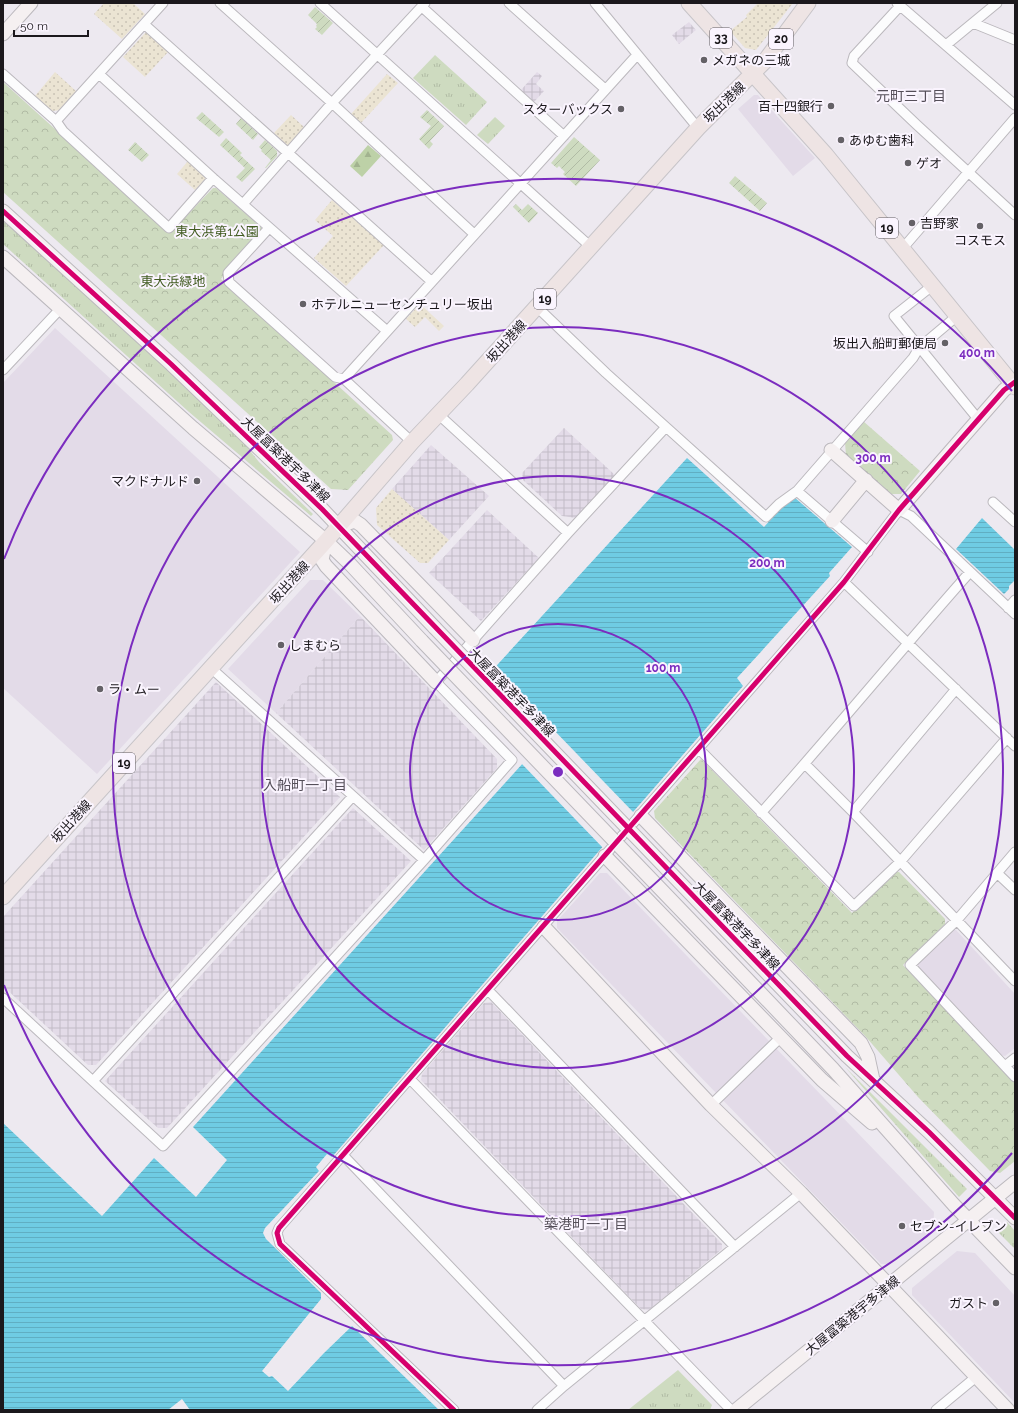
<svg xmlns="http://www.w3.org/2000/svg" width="1018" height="1413" font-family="Raleway,'Noto Sans JP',sans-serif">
<defs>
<pattern id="industrial-grid" width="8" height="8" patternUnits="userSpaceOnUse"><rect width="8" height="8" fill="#e3dbe8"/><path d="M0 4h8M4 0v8" fill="none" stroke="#c2bbc6"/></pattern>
<pattern id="grass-tufts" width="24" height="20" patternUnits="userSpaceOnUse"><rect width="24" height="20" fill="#cedbc0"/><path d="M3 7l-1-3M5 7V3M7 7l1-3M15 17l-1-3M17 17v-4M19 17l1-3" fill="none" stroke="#b0bba4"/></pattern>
<pattern id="forest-firs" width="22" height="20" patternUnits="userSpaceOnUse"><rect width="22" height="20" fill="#bdd1a7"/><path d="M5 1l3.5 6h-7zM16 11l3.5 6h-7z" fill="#a2b38f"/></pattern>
<pattern id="sand-dots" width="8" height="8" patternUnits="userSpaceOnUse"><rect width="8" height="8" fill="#ebe4d3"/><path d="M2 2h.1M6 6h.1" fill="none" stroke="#c9c3b5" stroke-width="1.8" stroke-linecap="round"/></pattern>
<pattern id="park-crowns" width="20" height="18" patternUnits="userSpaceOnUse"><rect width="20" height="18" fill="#cedbc0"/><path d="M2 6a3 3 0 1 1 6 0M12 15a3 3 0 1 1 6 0" fill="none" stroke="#b0bba4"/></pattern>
<pattern id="garden-furrows" width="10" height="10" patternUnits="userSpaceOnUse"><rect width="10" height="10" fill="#cedbc0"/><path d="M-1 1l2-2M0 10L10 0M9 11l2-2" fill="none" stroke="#b0bba4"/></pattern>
<pattern id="water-rules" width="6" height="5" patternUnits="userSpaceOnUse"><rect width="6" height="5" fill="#6fcce3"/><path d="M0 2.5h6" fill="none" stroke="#60aec2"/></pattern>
</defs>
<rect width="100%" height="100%" fill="#ede9f0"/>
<path fill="#e3dbe8" d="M 754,95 L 758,95 L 815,158 L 793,176 L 738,109 Z
M 55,328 L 300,552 L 97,774 L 3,688 L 3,383 Z
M 310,580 L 323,580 L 360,616 L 276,713 L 228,669 Z
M 600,873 L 607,873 L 934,1212 L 933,1229 L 889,1264 L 881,1264 L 557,928 L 557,921 Z
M 952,930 L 956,930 L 1015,994 L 1015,1048 L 1005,1056 L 999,1055 L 918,968 L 918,963 Z
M 957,1251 L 975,1253 L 1015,1296 L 1015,1403 L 912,1295 L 912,1288 Z"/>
<path fill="url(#industrial-grid)" d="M 689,22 L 696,30 L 679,44 L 672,35 Z
M 537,72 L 542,76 L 536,84 L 544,91 L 534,102 L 521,90 Z
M 564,428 L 615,475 L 576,518 L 562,516 L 523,480 L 522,473 Z
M 431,445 L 489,496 L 449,540 L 392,489 Z
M 487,510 L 539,558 L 481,621 L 429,573 Z
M 360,616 L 497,759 L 497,768 L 424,850 L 276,713 Z
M 216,682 L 340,797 L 96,1065 L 88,1065 L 3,986 L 3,917 Z
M 353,808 L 411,861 L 167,1128 L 158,1128 L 105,1081 Z
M 491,1002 L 722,1244 L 722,1249 L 649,1310 L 641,1309 L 421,1080 L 422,1074 L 484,1003 Z"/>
<path fill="url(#grass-tufts)" d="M 435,55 L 487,102 L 466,125 L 413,78 Z
M 495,117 L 505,126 L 488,144 L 477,135 Z
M 3,219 L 202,400 L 239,437 L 259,462 L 313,514 L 311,516 L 189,412 L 3,244 Z
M 845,1067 L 967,1189 L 959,1197 Z
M 1007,1222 L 1015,1231 L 1015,1249 L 996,1230 Z
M 678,1370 L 712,1405 L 710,1410 L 628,1410 Z"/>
<path fill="url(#forest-firs)" d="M 368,145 L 381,156 L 362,177 L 350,166 Z"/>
<path fill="url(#sand-dots)" d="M 104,3 L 133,3 L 145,14 L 122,39 L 94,14 Z
M 758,3 L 793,3 L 756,50 L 745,48 L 730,31 L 747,17 L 746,15 Z
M 146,32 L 168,52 L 145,77 L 123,57 Z
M 55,72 L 76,91 L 61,110 L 52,111 L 35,96 Z
M 387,74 L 398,83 L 361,123 L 351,114 Z
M 291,115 L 304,127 L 288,146 L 274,133 Z
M 188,161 L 206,178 L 195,190 L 177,174 Z
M 332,200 L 384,245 L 346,286 L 314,258 L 333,236 L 315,220 Z
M 420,304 L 444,326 L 439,331 L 425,317 L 415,327 L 406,319 Z
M 392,489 L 449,540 L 428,563 L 420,563 L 377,525 L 376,508 Z"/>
<path fill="url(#park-crowns)" d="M 3,82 L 170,233 L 213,188 L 216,188 L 261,227 L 261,232 L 221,279 L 392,435 L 393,440 L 348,490 L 331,489 L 3,192 Z
M 863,421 L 920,471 L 901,494 L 891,494 L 846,456 L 845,442 Z
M 701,759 L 852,913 L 895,872 L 899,872 L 945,919 L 945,924 L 903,965 L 1015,1083 L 1015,1161 L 1000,1173 L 990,1171 L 918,1097 L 866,1037 L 655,818 L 654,811 Z"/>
<path fill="url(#garden-furrows)" d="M 315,7 L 333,23 L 322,35 L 315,29 L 317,27 L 316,26 L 317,24 L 308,15 Z
M 427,110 L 444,126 L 430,141 L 433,144 L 429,149 L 419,139 L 431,126 L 420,117 Z
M 202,112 L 224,132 L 219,137 L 196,118 Z
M 241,118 L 258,134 L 253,140 L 236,124 Z
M 574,137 L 600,160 L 576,186 L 563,174 L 565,172 L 559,166 L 557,168 L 551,163 Z
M 226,138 L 242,153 L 240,155 L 255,169 L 242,182 L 236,177 L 245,168 L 220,145 Z
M 265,140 L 277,151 L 277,156 L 266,168 L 265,168 L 271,160 L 261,151 L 262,150 L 259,147 Z
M 135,142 L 149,155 L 142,162 L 128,150 Z
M 735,176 L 767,203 L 760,211 L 729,183 Z
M 516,204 L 522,210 L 528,204 L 538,213 L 529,223 L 513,207 Z"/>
<path fill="url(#water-rules)" d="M 687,458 L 764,527 L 783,506 L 794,497 L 852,547 L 829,573 L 830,576 L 737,678 L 743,686 L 332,1157 L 327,1154 L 316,1167 L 319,1171 L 265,1228 L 263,1233 L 266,1239 L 321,1293 L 321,1299 L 262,1371 L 269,1377 L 272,1376 L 288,1391 L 324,1353 L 352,1326 L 439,1410 L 190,1410 L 182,1399 L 168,1410 L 3,1410 L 3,1123 L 102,1216 L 154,1158 L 196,1197 L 227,1160 L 193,1127 L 553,730 L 537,713 L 476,688 Z
M 982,518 L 1015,550 L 1015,580 L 1009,586 L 1009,589 L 1004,594 L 956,549 Z"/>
<path fill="#ede9f0" d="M 493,667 L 635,814 L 604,849 L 521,763 L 551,730 L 537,716 L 519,734 L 475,687 Z"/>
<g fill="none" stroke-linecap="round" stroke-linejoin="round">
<defs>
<path id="street" d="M 220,3 L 332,103 L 474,234
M 320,3 L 591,247
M 509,3 L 605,89
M 595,3 L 698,128
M 897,3 L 1015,105
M 900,6 L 854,56 L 852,63 L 917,125 L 1015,215
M 422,7 L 564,136
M 973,23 L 1015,40
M 144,24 L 431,281
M 946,45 L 997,3
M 3,74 L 56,121 L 63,131 L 169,228 L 213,178
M 99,74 L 213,178 L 387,331
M 56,121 L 163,3
M 243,204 L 332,103 L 425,3
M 269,228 L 228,273 L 229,282 L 335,377 L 344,379 L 412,442
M 903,248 L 1015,118
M 932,286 L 894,316 L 978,419
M 3,370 L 61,308
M 344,379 L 637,55
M 438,414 L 568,533
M 666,427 L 766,517 L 779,504 L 797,491 L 913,358 L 919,348 L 957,316
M 797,491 L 868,552
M 993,502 L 1015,522
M 844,582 L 1015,746
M 1008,608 L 1015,600
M 211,668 L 424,860
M 699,749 L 854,906 L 900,862 L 1007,738
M 805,764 L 853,812 L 1015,981
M 853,812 L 956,689
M 761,813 C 832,734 899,652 970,572
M 1015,852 L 957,920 L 910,965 L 1015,1077
M 997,873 L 1015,890
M 488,990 L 735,1247
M 3,998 L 163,1146 L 424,860 L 512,760 L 436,682 L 568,533 L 666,427 L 606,373 L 537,307
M 1005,1066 L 1015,1058
M 410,1079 L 731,1410
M 93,1081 L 353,796
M 711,1105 L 780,1038
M 343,1155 L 564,1386
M 454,1410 L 280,1244 L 277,1233 L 279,1228 L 844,582 L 899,510 L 911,516 L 1015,614
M 537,1410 L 564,1386 L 801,1193
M 936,1410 L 976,1377"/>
<path id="secondary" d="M 3,34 L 31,3
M 3,211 L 171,364 L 322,509 L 435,628
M 3,257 L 193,428 L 326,541 L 350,564 L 422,641
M 831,450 L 899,510 L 1004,390 L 1012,384
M 832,521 L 866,480
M 339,526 L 355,521 L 361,525 L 473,640
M 326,541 L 322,560 L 326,566 L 436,682
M 641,816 L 861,1043 L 868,1057 L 873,1080
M 605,856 L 822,1080 L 872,1123
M 544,927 L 711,1105 L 801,1193 L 1008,1410
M 738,943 L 847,1056 L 929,1132 L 1015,1218
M 725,956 L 833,1069 L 954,1205 L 1015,1268
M 736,1410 L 1015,1182"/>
<path id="primary" d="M 689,3 L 826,155 L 1015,387
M 3,897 L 326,541 L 412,442 L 467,384 L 698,128 L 765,61 L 808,3"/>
</defs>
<use href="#street" stroke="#bbb8bd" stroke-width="11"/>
<use href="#secondary" stroke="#bbb8bd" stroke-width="15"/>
<use href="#primary" stroke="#c7c4c8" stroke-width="17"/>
<use href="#street" stroke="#fcfcfd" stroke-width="9"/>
<use href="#secondary" stroke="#f5f0f1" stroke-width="13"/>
<use href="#primary" stroke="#eee4e4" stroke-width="15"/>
<defs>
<path id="secondary-bridge" d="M 435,628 L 738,943
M 422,641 L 725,956"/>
</defs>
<use href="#secondary-bridge" stroke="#bbb8bd" stroke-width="15" stroke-linecap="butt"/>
<use href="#secondary-bridge" stroke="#f5f0f1" stroke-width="13"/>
<defs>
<path id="cycleway" d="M 3,211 L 171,364 L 322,509 L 847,1056 L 929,1132 L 1015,1218
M 454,1410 L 280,1244 L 277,1233 L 279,1228 L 844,582 L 899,510 L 1004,390 L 1015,382"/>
</defs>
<use href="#cycleway" stroke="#faf4fe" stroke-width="8"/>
<use href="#cycleway" stroke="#d6006c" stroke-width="5"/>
</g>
<g fill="none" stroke="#7b2cbf" stroke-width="2">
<circle cx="558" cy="772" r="148"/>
<circle cx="558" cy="772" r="296"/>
<circle cx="558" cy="772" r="445"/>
<path d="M1012 1153A593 593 0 0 1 4 985M4 559A593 593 0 0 1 1012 391"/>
</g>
<g fill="#646166" stroke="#faf4fe" stroke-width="1.5">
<circle cx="704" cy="60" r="4"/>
<circle cx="831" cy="106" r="4"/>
<circle cx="621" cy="109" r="4"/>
<circle cx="841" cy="140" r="4"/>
<circle cx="908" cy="163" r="4"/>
<circle cx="912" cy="223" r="4"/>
<circle cx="980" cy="226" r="4"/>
<circle cx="303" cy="304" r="4"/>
<circle cx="945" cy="343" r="4"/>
<circle cx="197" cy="481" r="4"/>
<circle cx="281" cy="645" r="4"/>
<circle cx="100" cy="689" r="4"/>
<circle cx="902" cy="1226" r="4"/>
<circle cx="996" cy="1303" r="4"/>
</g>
<g text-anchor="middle" stroke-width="4" stroke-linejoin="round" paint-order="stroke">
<g fill="#faf4fe" stroke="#5e5a60" stroke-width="1">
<rect x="710" y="28" width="22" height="20" rx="3"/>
<rect x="769" y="29" width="24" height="20" rx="3"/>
<rect x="876" y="218" width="22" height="20" rx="3"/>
<rect x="534" y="289" width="22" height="20" rx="3"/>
<rect x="113" y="753" width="22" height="20" rx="3"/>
</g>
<g font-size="12" font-weight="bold" fill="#1b181c">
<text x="721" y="42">33</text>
<text x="781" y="43">20</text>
<text x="887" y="232">19</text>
<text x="545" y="303">19</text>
<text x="124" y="767">19</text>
</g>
<g font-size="13" fill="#1b181c" stroke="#faf4fe" text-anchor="start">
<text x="712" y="65">メガネの三城</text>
<text x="823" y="111" text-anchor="end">百十四銀行</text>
<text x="613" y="114" text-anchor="end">スターバックス</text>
<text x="849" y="145">あゆむ歯科</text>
<text x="916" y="168">ゲオ</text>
<text x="920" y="228">吉野家</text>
<text x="980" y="245" text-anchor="middle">コスモス</text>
<text x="311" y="309">ホテルニューセンチュリー坂出</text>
<text x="937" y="348" text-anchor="end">坂出入船町郵便局</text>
<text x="189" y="486" text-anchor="end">マクドナルド</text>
<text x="289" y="650">しまむら</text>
<text x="108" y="694">ラ・ムー</text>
<text x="910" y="1231">セブン-イレブン</text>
<text x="988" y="1308" text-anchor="end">ガスト</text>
</g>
<g font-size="13" fill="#1b181c" stroke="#faf4fe">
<text transform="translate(724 102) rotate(-44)" y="5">坂出港線</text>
<text transform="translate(506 341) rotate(-48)" y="5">坂出港線</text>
<text transform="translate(286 459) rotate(44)" y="5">大屋冨築港宇多津線</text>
<text transform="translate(289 582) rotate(-48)" y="5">坂出港線</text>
<text transform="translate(512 692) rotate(46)" y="5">大屋冨築港宇多津線</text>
<text transform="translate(71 821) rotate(-48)" y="5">坂出港線</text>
<text transform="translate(737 925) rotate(46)" y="5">大屋冨築港宇多津線</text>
<text transform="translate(852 1315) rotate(-39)" y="5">大屋冨築港宇多津線</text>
</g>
<g font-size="13" fill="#415b21" stroke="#faf4fe">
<text x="217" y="236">東大浜第1公園</text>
<text x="173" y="286">東大浜緑地</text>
</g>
<g font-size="14" fill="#554f59" stroke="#faf4fe">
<text x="911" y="101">元町三丁目</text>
<text x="305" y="790">入船町一丁目</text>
<text x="586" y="1229">築港町一丁目</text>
</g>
</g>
<circle cx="558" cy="772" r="6" fill="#7b2cbf" stroke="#faf4fe" stroke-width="2"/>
<g font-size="12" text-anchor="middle" font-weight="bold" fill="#7b2cbf" stroke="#faf4fe" stroke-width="4" stroke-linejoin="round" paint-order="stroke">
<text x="977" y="357">400 m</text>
<text x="873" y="462">300 m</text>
<text x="767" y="567">200 m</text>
<text x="663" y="672">100 m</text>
</g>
<rect width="1018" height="1413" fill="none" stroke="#1b181c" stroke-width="8"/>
<path d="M14 30v6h74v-6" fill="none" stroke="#1b181c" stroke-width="2"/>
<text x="20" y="30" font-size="12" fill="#1b181c" stroke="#faf4fe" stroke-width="3" paint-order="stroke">50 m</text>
</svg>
